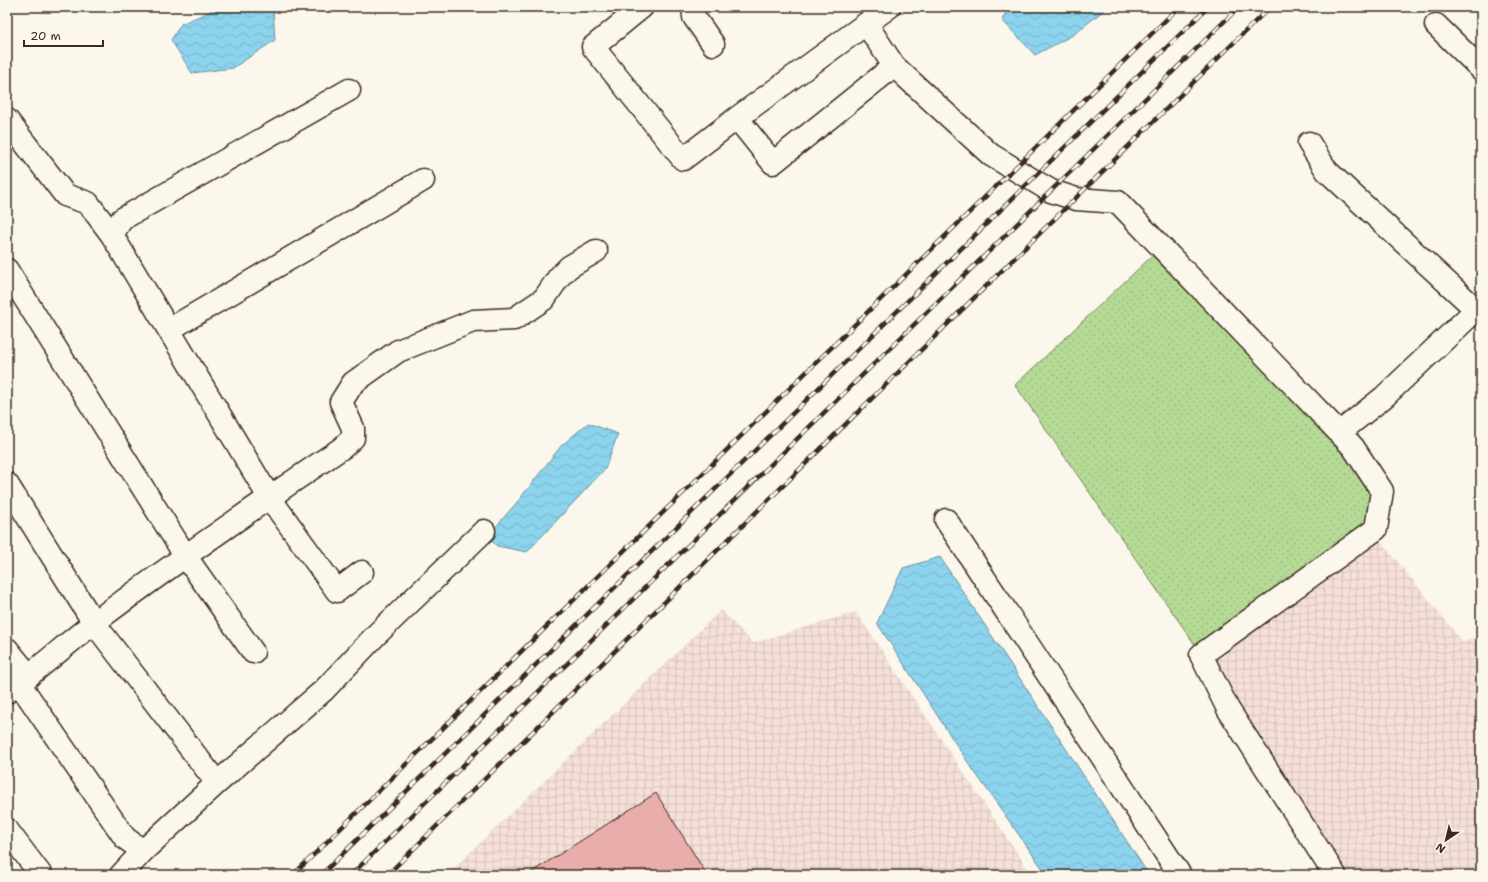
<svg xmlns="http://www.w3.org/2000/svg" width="1488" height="882" font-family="'Shantell Sans',sans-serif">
<defs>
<pattern id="industrial-grid" width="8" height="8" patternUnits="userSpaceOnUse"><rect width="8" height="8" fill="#f6e1d9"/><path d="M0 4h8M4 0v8" fill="none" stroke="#d4c1ba"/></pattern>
<pattern id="park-dots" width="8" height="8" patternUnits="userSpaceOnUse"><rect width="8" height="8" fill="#b5da95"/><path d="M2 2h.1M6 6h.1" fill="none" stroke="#9dbb80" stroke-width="1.8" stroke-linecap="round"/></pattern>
<pattern id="water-waves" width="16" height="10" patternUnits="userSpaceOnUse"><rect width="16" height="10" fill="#8cd3ed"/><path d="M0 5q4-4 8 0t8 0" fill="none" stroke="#7ab5cb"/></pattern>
</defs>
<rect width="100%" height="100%" fill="#fbf7ec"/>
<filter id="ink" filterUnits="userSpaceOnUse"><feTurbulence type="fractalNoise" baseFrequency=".025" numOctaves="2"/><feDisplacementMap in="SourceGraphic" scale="8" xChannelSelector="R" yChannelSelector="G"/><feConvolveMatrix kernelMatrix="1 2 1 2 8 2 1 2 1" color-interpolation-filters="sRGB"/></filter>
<g filter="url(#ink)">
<path fill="url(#industrial-grid)" d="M 1376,535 L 1463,642 L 1481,635 L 1481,875 L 1341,875 L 1211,665 Z
M 721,610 L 753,643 L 856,612 L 1032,875 L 447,875 Z"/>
<path fill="url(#park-dots)" stroke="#78825a" d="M 1153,255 L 1339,449 L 1373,494 L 1367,521 L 1198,649 L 1015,385 Z"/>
<path fill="url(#water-waves)" stroke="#6c8f9a" d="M 220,7 L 273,7 L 275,40 L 233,68 L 192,73 L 171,40 L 181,24 Z
M 1009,7 L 1108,7 L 1073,35 L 1035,55 L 1002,20 Z
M 588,423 L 618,434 L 605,469 L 527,552 L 497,546 L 487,537 L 518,501 L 561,446 Z
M 940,557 L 1149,875 L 1047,875 L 967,761 L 877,623 L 903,568 Z"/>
<path fill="#e9aeac" stroke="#3b2a1e" d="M 656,793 L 707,875 L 527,875 Z"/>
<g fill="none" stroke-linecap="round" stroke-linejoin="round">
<defs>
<path id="street" d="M 642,7 L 593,47 L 683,159 L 737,118 L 773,163 L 894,66
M 693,7 L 694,17 L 713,44
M 867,25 L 894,66 L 991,155 L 1051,191 L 1076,199 L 1118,202 L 1353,447 L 1382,491 L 1376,529 L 1201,655 L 1228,709 L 1335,875
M 1436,25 L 1481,69
M 349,90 L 122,219 L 112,235 L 269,497 L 337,591 L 362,572
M 737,118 L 889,7
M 7,120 L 65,195 L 88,203 L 112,235
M 1309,143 L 1327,171 L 1481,314
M 7,270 L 186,557 L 253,652
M 170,329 L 423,180
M 1339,433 L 1384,397 L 1481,305
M 7,484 L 94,623 L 217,783
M 946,520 L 1180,875
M 7,649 L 29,676
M 19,683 L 125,838 L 143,851
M 7,692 C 38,670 65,645 95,622 C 175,562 259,504 342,448 L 353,438 L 353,428 L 341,402 L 353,383 L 398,351 L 473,321 L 514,319 L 544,299 L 559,277 L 569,267 L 596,251
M 7,830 L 41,875
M 121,875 L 143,851 L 217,783 L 324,690 L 376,635 L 484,531"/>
</defs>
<use href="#street" stroke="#3b2a1e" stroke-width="25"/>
<use href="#street" stroke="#fbf7ec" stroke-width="22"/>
<defs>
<path id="rail" d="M 293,875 L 1179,7
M 321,875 L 1208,7
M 351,875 L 1239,7
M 387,875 L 1270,7"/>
</defs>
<use href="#rail" stroke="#3b2a1e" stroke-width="4.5"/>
<use href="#rail" stroke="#fbf7ec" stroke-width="3" stroke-dasharray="9" stroke-linecap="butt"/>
</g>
</g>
<rect width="1488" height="882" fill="none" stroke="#fbf7ec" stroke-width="24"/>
<rect x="12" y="12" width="1464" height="858" fill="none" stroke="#3b2a1e" stroke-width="1.5" filter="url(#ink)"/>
<g transform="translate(1446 840) rotate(215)" stroke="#fbf7ec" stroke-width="3" paint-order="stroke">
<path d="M0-3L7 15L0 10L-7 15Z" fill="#3b2a1e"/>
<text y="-6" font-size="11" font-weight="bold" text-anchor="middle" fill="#3b2a1e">N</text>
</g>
<path d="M24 40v6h79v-6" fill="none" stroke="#3b2a1e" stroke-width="2"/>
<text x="30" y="40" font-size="12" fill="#3b2a1e" stroke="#fbf7ec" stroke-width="3" paint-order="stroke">20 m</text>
</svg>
